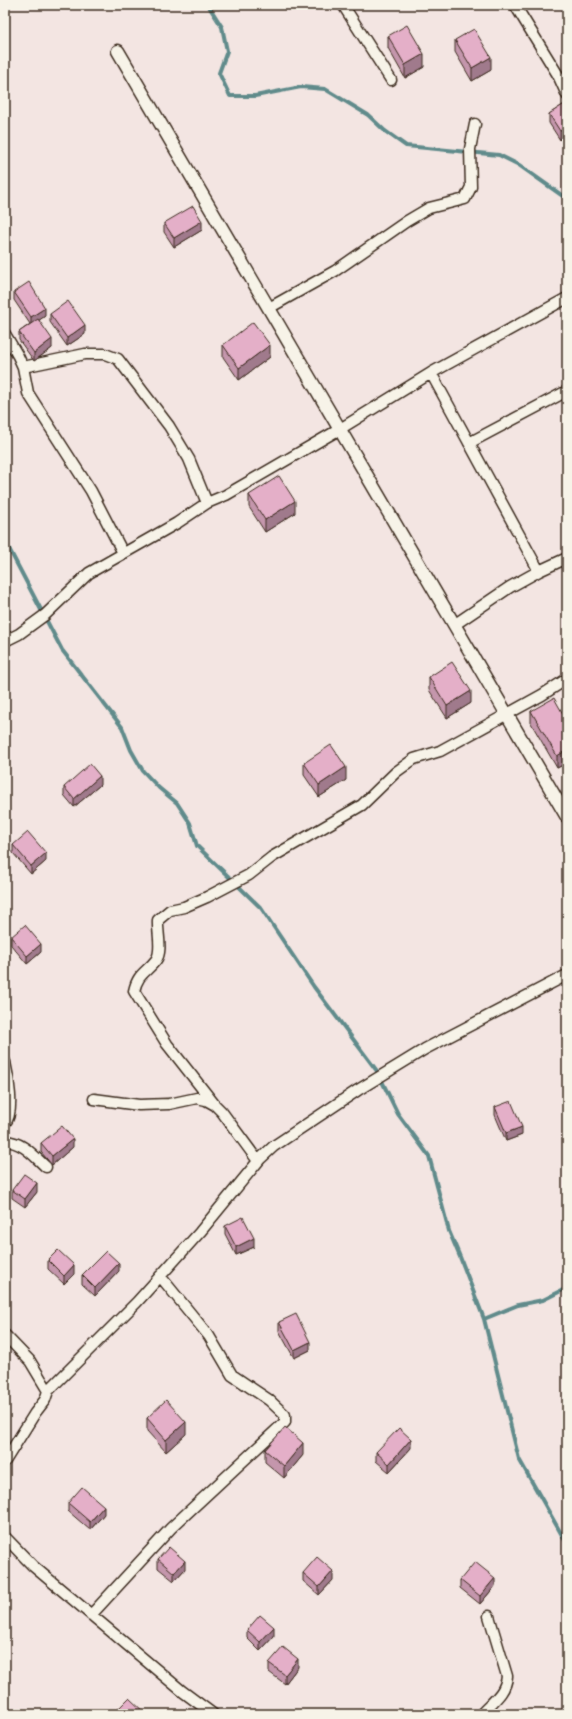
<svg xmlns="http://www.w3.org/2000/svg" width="572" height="1719" font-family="Sriracha,sans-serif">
<rect width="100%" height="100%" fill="#f3e5e2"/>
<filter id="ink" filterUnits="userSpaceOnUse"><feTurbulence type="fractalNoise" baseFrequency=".025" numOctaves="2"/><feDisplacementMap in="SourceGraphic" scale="8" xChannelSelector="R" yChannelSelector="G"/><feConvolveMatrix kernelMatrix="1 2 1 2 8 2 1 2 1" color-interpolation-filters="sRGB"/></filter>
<g filter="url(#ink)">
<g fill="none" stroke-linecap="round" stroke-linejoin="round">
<path stroke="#618b8b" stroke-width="4" d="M 208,5 L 222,27 L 227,51 L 219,73 L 230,96 L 255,96 L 301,87 L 325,89 L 368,115 L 385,131 L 406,146 L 499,155 L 519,165 L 567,199
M 5,541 L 62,650 L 122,727 L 131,750 L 143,771 L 159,788 L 177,803 L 190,823 L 197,846 L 261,908 L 314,987 L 377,1071 L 398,1114 L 429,1156 L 449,1231 L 460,1257 L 484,1319 L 519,1459 L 567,1544
M 484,1319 L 518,1305 L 543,1300 L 567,1288"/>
<defs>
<path id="minor" d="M 343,5 L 391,80
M 515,5 L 558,75 L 567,95
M 269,308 L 335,271 L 407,221 L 429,208 L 465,199 L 471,187 L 470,149 L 475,124
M 5,334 L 18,356 L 23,367 L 28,393 L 91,491 L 123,553
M 23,367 L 85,354 L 105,354 L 118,359 L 169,426 L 189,459 L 207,503
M 431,373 L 539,571 L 510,587 L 454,625
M 469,443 L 567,391
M 539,571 L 567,558
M 5,641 L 19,634 L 45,615 L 89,573 L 177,523 L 207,503 L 226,495 L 340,429 L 431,373 L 567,298
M 5,1062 C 8,1075 15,1113 5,1123
M 94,1099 L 139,1105 L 169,1104 L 197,1098 L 206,1100 L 215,1105 L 222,1112 L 258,1161
M 215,1105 L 167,1044 L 134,991 C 138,973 146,973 156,960 C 163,951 157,932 158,920 L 170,910 L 184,907 L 207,897 L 249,875 L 272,857 L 362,805 L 396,772 L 414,759 L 440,751 L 542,695 L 567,679
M 5,1141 C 23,1142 33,1155 46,1167
M 5,1335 L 30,1361 L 48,1391 L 45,1400 L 35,1413 L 5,1461
M 48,1391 L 137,1302 L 200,1232 L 260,1159 L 274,1146 L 358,1090 L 425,1049 L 567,975
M 5,1537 L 33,1566 L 182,1691 L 213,1714
M 91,1615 L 171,1528 L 285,1422 L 285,1415 L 269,1400 L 232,1375 L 209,1336 L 160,1276
M 481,1714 C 492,1702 506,1693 507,1676 L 489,1616"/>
<path id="tertiary" d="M 118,51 L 567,817"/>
</defs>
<use href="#minor" stroke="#3b2a1e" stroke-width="13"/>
<use href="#tertiary" stroke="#3b2a1e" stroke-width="15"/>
<use href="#minor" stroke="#f7f3e8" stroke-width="10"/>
<use href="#tertiary" stroke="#f7f3e8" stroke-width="12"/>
</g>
<path fill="#c496ac" stroke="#3b2a1e" d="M 388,36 L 424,67 L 405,78 L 388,48 Z
M 455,40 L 491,70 L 472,81 L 455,52 Z
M 566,103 L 560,140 L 549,123 L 549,114 Z
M 164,223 L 202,230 L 174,247 L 164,232 Z
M 14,292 L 45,316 L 39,320 L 52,348 L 34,361 L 19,340 L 19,332 L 30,324 L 14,300 Z
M 50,314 L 85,334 L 67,346 L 50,322 Z
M 223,345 L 270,357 L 239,380 L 223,357 Z
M 249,495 L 295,513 L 265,532 L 249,507 Z
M 429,677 L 471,703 L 447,718 L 429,690 Z
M 531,711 L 567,721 L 567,763 L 557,768 L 531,723 Z
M 304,763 L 346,780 L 319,797 L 304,775 Z
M 100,785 L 74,807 L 64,795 L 64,787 Z
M 13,845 L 46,861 L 31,874 L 13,853 Z
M 11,937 L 41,952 L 27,964 L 11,945 Z
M 495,1107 L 522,1135 L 506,1141 L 495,1115 Z
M 41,1143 L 73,1147 L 52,1165 L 41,1152 Z
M 12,1190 L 37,1192 L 25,1207 L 12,1198 Z
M 225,1226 L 254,1247 L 236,1255 L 225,1234 Z
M 48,1260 L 74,1274 L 64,1284 L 48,1269 Z
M 119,1271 L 95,1296 L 82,1284 L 82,1275 Z
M 279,1322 L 310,1350 L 294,1358 L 279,1331 Z
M 147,1418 L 186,1434 L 166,1452 L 147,1431 Z
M 411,1448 L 389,1472 L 376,1461 L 376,1452 Z
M 265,1450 L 303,1455 L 284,1478 L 265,1462 Z
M 68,1503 L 104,1514 L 90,1530 L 68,1511 Z
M 158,1559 L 185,1569 L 174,1581 L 158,1568 Z
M 303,1573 L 333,1580 L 319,1595 L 303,1581 Z
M 460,1580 L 495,1586 L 480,1604 L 460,1588 Z
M 247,1630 L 274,1636 L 260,1651 L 247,1638 Z
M 269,1663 L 298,1667 L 285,1684 L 269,1672 Z"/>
<path fill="#a07a8c" stroke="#3b2a1e" d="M 424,54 L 424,67 L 405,78 L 405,65 Z
M 491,57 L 491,70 L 472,81 L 472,68 Z
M 567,127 L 567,135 L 560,140 L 560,131 Z
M 202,221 L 202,230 L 174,247 L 174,238 Z
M 45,308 L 45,316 L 31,326 L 31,317 Z
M 85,325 L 85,334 L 67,346 L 67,338 Z
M 52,339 L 52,348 L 34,361 L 34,353 Z
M 270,345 L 270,357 L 239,380 L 239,368 Z
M 295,501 L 295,513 L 265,532 L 265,520 Z
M 471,691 L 471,703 L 447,718 L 447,706 Z
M 567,750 L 567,763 L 557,768 L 557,756 Z
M 346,767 L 346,780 L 319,797 L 319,785 Z
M 100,776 L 100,785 L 74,807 L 74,799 Z
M 46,853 L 46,861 L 31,874 L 31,866 Z
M 41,944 L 41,952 L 27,964 L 27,956 Z
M 522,1127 L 522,1135 L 506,1141 L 506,1133 Z
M 73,1139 L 73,1147 L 52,1165 L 52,1156 Z
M 37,1183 L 37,1192 L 25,1207 L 25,1199 Z
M 254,1238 L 254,1247 L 236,1255 L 236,1247 Z
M 119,1263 L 119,1271 L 95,1296 L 95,1288 Z
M 74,1265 L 74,1274 L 64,1284 L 64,1276 Z
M 310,1342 L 310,1350 L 294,1358 L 294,1350 Z
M 186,1422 L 186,1434 L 166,1452 L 166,1440 Z
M 411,1439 L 411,1448 L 389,1472 L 389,1464 Z
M 303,1443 L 303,1455 L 284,1478 L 284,1466 Z
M 104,1506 L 104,1514 L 90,1530 L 90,1522 Z
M 185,1561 L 185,1569 L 174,1581 L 174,1573 Z
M 333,1571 L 333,1580 L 319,1595 L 319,1587 Z
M 495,1578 L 495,1586 L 480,1604 L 480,1596 Z
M 274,1627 L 274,1636 L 260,1651 L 260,1642 Z
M 298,1659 L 298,1667 L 285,1684 L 285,1675 Z"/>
<path fill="#e4afc8" stroke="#3b2a1e" d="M 407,25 L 424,54 L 405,65 L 388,36 Z
M 474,29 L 491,57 L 472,68 L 455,40 Z
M 566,103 L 567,104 L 567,127 L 560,131 L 549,114 Z
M 193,206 L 202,221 L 174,238 L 164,223 Z
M 29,282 L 45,308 L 31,317 L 14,292 Z
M 68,301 L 85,325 L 67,338 L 50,314 Z
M 38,319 L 52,339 L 34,353 L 19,332 Z
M 253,322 L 270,345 L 239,368 L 223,345 Z
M 279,476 L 295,501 L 265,520 L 249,495 Z
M 452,662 L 471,691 L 447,706 L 429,677 Z
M 554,698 L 567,721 L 567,750 L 557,756 L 531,711 Z
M 331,745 L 346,767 L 319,785 L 304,763 Z
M 90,764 L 100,776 L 74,799 L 64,787 Z
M 28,832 L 46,853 L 31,866 L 13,845 Z
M 25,925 L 41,944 L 27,956 L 11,937 Z
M 511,1101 L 522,1127 L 506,1133 L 495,1107 Z
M 62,1126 L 73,1139 L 52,1156 L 41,1143 Z
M 24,1174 L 37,1183 L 25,1199 L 12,1190 Z
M 243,1217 L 254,1238 L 236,1247 L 225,1226 Z
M 58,1250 L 74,1265 L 64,1276 L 48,1260 Z
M 106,1251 L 119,1263 L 95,1288 L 82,1275 Z
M 296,1314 L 310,1342 L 294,1350 L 279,1322 Z
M 166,1400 L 186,1422 L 166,1440 L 147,1418 Z
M 285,1427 L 303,1443 L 284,1466 L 265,1450 Z
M 399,1428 L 411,1439 L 389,1464 L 376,1452 Z
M 82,1487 L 104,1506 L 90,1522 L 68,1503 Z
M 169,1547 L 185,1561 L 174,1573 L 158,1559 Z
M 317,1557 L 333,1571 L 319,1587 L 303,1573 Z
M 475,1562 L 495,1578 L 480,1596 L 460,1580 Z
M 260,1615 L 274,1627 L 260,1642 L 247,1630 Z
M 283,1647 L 298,1659 L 285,1675 L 269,1663 Z
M 129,1698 L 146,1714 L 117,1714 L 115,1712 Z"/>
</g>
<rect width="572" height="1719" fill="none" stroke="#f7f3e8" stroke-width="20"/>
<rect x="10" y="10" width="552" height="1699" fill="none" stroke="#3b2a1e" stroke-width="1.5" filter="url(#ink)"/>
</svg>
